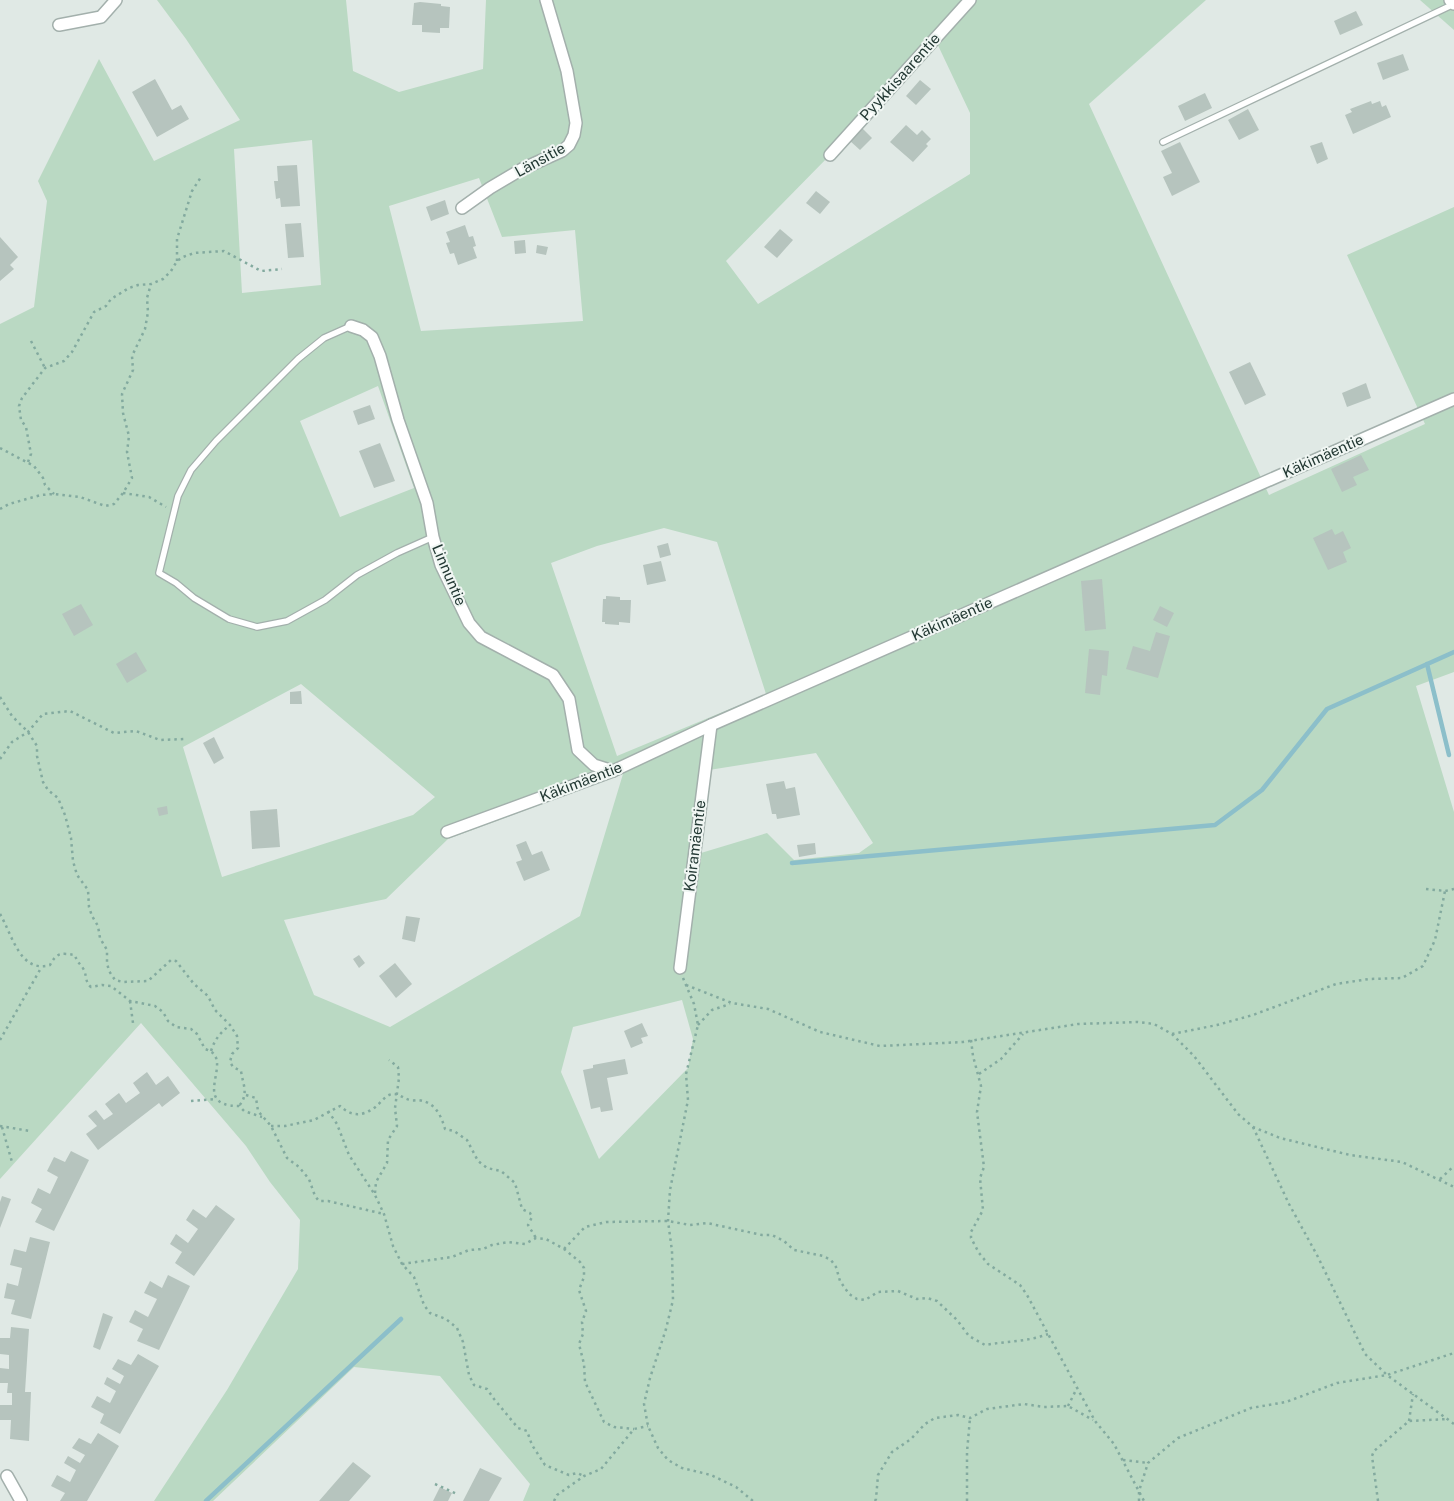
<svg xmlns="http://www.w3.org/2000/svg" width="1454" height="1501" font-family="'Public Sans',sans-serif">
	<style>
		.green { fill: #bad9c3; fill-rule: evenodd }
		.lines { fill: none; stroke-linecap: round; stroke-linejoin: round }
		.stream { stroke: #8cbfca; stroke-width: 4.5 }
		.building { fill: #b6c4be }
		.lane-casing { stroke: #a3b0ac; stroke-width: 8 }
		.street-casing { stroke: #a3b0ac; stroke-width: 14 }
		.path { stroke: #83aa9f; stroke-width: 2.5; stroke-dasharray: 2.5 4; stroke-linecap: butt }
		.lane { stroke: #fff; stroke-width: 5.5 }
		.street { stroke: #fff; stroke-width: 11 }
		.labels { text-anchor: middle; stroke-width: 4; stroke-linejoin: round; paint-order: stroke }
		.street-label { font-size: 15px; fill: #223833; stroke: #f0f6f3 }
	</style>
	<rect width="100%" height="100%" fill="#e0e9e5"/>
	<g class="green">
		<path d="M157,0H346L353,71L399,92L483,69L486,0H1206L1089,104L1269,495L1425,424L1347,255L1454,207V672L1416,686L1454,812V1501H523L530,1484L440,1376L354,1367L213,1501H154L227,1390L298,1269L300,1220L270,1182L246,1146L141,1023L0,1179V324L34,307L47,201L38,181L99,59L154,161L240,120L186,39ZM935,39L970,113V174L758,304L726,261L830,155ZM312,140L321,285L242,293L234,149ZM479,178L502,237L575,230L583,321L421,331L389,206ZM378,386L414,488L340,517L300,421ZM664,528L717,542L766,694L617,756L551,563L597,546ZM301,684L435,797L413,815L222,877L183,747ZM816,753L873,843L859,853L794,860L767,833L701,853L709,770ZM623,774L580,916L390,1027L314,995L284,920L386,899L448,839ZM682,1000L693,1039L688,1068L599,1159L561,1072L573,1027Z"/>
		<path d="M1420,0H1454V30Z"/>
	</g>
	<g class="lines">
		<g class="stream">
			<path d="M1427,664L1449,755"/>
			<path d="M792,863L1215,825L1262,790L1327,709L1454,652"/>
			<path d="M206,1501L401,1319"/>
		</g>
	</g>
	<g class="building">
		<path d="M420,2L441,4V6L450,7L449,28H440V33L422,32V25H412L414,3Z"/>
		<path d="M1356,11L1363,25L1340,35L1334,21Z"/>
		<path d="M1403,54L1409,70L1383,80L1377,63Z"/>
		<path d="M155,79L172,110L181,105L189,119L157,137L132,92Z"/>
		<path d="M920,80L931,89L916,105L906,96Z"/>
		<path d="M1205,93L1212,108L1185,121L1178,106Z"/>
		<path d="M1371,101L1372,104L1380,101L1382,107L1386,105L1391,117L1353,134L1345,115L1352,112L1350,109Z"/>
		<path d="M1248,109L1259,130L1239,140L1228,120Z"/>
		<path d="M906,125L917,135L922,130L931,139L926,144L928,146L913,162L890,142Z"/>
		<path d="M862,128L872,138L860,150L849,140Z"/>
		<path d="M1180,142L1200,182L1172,196L1163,177L1172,173L1161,151Z"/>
		<path d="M1322,142L1328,159L1317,164L1310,146Z"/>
		<path d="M297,165L300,206L281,207L280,198L276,199L274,181H278L277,166Z"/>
		<path d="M816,191L830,202L820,214L806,203Z"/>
		<path d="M445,200L449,214L431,221L426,207Z"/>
		<path d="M301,223L304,257L288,258L285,224Z"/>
		<path d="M465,225L469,237L473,236L476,246L473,247L477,258L458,265L454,253L450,254L446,243L450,242L446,232Z"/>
		<path d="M780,229L793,240L777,258L764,247Z"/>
		<path d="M0,237L18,257L10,265L14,269L0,281Z"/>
		<path d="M525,240L526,253L515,254L514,241Z"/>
		<path d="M537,245L548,247L546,255L536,253Z"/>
		<path d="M1250,362L1266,395L1245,405L1229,372Z"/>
		<path d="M1366,383L1371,398L1347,407L1342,393Z"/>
		<path d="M370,405L375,419L358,425L353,411Z"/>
		<path d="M380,443L395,481L374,488L359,451Z"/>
		<path d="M1361,455L1369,470L1353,477L1357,485L1342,492L1331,469Z"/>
		<path d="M1332,529L1335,535L1343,531L1351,548L1343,552L1347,562L1328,570L1313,538Z"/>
		<path d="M668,543L671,555L660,558L657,546Z"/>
		<path d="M661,561L666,581L647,585L643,565Z"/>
		<path d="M1102,579L1106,629L1085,631L1081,581Z"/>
		<path d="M606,596L620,597V600H631L630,623L619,622V625L605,624V622H602L603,599H606Z"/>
		<path d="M81,604L93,625L74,636L62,614Z"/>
		<path d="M1160,606L1174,613L1167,627L1153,620Z"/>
		<path d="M1156,632L1170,636L1158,678L1126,669L1133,646L1150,651Z"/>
		<path d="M1089,649L1109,651L1107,676L1102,675L1100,695L1085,693Z"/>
		<path d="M136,652L147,671L127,683L116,664Z"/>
		<path d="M301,691L302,704H290V692Z"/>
		<path d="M214,737L224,758L214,764L203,743Z"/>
		<path d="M784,781L786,789L795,787L800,815L777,819L776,814H772L766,784Z"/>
		<path d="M167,806L168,814L159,816L157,808Z"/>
		<path d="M277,809L280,847L252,849L250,811Z"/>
		<path d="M526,841L532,855L542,851L550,870L524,881L516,862L522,860L516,845Z"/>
		<path d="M815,843L816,854L799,857L797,845Z"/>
		<path d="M406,916L420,918L415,942L402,939Z"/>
		<path d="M359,955L365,963L359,968L353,959Z"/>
		<path d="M395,963L412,984L396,998L379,976Z"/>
		<path d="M642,1023L648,1036L641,1038L643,1043L631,1048L624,1031Z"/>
		<path d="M625,1059L628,1074L607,1078L613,1110L601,1112L600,1107L591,1109L583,1070L593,1068V1065Z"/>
		<path d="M147,1072L156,1085L168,1076L180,1093L162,1107L159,1103L98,1150L86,1134L97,1126L88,1116L96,1110L104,1120L113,1114L105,1104L119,1093L126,1103L140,1093L133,1083Z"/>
		<path d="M71,1151L89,1160L54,1231L35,1222L42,1209L31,1203L38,1188L50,1194L58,1177L47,1171L54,1157L65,1162Z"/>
		<path d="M2,1196L11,1199L0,1228V1202Z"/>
		<path d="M216,1205L235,1219L194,1276L175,1263L182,1252L170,1244L176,1234L188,1243L198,1229L186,1220L193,1209L206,1218Z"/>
		<path d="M30,1237L50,1242L31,1319L11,1314L15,1300L4,1298L7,1283L18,1286L22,1268L10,1265L14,1249L26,1252Z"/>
		<path d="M168,1275L190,1286L159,1350L137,1341L143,1329L129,1322L135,1310L148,1317L157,1299L144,1293L150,1281L162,1288Z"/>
		<path d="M103,1313L113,1317L100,1350L93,1347Z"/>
		<path d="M11,1327L29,1329L25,1392H31L29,1441L10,1439L11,1420H0V1405H12V1393H7L8,1383H0V1368L9,1369V1355L0,1354V1338H10Z"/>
		<path d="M138,1354L159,1366L120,1434L100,1423L104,1414L91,1407L97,1396L110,1403L116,1391L104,1384L107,1377L120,1384L124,1376L112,1369L118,1359L131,1365Z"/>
		<path d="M98,1433L119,1446L87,1501H60L65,1493L51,1486L57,1475L70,1482L76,1470L64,1463L68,1456L80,1463L85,1455L72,1448L79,1438L91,1444Z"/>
		<path d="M353,1462L371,1476L349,1501H319Z"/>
		<path d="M480,1468L502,1478L489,1501H463Z"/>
		<path d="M440,1487L452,1493L448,1501H433Z"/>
	</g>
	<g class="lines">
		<defs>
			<g id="lane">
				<path d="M1163,142L1454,4"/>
				<path d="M351,326L324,338L298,359L216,441L191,470L178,496L159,573L176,583L194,598L229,619L257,627L287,621L325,600L357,575L397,553L433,537"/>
			</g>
			<g id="street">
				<path d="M1450,0L1454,4"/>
				<path d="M59,25L101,17L116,0"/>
				<path d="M830,155L970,0"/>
				<path d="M462,208L490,188L522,169L562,151L569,145L574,135L576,123L567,71L546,0"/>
				<path d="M351,326L363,330L372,337L380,356L398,420L427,503L433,537L441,565L469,623L481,637L553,675L569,699L578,750L594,765L613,771"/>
				<path d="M447,832L613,771L711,725L1454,399"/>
				<path d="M680,968L711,725"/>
				<path d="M7,1476L21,1501"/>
			</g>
		</defs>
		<use href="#lane" class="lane-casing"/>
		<use href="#street" class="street-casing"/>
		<g class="path">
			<path d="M177,261V239L192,191L201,177"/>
			<path d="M31,341L45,368"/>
			<path d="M0,448L34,466L43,478L45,485L54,494"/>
			<path d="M28,462L31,454L26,427L21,420L19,406L22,398L45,368L64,361L72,352L94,312L106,306L111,299L129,288L138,285L151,284L163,279L171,271L177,261L183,257L194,253L224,251L261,271L282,269"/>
			<path d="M123,493L149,497L166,507"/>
			<path d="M0,509L9,504L41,495L54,494L80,497L105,506L114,504L123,493L132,478L127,452L129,436L123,413L122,394L133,370L132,356L145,329L148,312L147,298L151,284"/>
			<path d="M0,697L12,716L28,732L37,746V756L43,782L48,790L58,798L65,815L71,838L73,861L77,875L88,890L89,907L92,916L98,926L100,938L107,950V963L109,971L115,980L123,982L148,981L171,960L176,961L194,984L208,996L215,1010L230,1025L237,1036L238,1048L232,1054L230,1062L233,1067L241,1071C243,1085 249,1094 239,1106"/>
			<path d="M0,759L12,742L28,732L43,714L70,711L114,733L136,731L160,740L186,739"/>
			<path d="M1426,889L1445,891L1454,889"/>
			<path d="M0,914C12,934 20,974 50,965C57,952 61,953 75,955C77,963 81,964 84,970C87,977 85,982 91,987L102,985L111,986L130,1001L155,1006L163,1012L168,1021L176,1027L191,1029L197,1034L205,1049C238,1058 187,1106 239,1106L244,1111L262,1117"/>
			<path d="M683,978L694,1004L698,1025L686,1074L688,1100L670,1190L668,1221L672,1251L673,1300L666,1329L650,1378L644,1404L648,1426L658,1448L668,1460L682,1468L711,1475L736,1487L753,1501"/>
			<path d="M686,985L732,1003L768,1009L820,1032L880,1046L963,1042L1078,1024L1138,1022L1154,1024L1172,1034L1194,1056L1238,1114L1253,1127L1280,1138L1350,1155L1402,1162L1454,1187"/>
			<path d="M130,1001L133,1023"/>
			<path d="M698,1025L712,1010L730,1004"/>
			<path d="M1172,1034L1217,1025L1253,1015L1336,984L1369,979L1402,978L1423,966L1435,940L1445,891"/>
			<path d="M0,1040L41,968"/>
			<path d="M971,1040L973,1056L981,1086L977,1112L984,1167L980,1178L983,1210L971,1232V1238L979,1253L988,1264L1020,1285L1027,1295L1095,1421L1114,1444L1144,1501"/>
			<path d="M211,1051C215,1039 220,1033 230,1025"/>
			<path d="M979,1074L1001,1059L1023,1034"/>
			<path d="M246,1095L256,1098L258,1111L271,1126L287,1158L299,1167L309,1179L315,1196L319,1201H328L384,1214"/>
			<path d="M191,1101L217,1099"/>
			<path d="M328,1111L337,1124L349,1155L375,1195L384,1214L393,1246L402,1264L414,1277L424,1305L430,1313L446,1319L457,1328L463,1342L469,1375L474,1385L487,1389L494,1399L518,1428L527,1431L532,1445L545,1465L569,1475L577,1473L584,1476"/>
			<path d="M0,1126L30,1131"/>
			<path d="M271,1126H285L314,1120L340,1106C351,1116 361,1117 374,1108C379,1105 383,1098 389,1095C398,1091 402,1099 411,1100C412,1101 417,1100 418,1100C435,1102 441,1115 445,1129L454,1131L467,1140L478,1161L487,1168L501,1171L515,1183L522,1209L530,1213L532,1217L528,1225L536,1238"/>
			<path d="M2,1127L12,1162"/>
			<path d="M1253,1127L1289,1204L1318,1257L1365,1354L1387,1375L1454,1424"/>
			<path d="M1440,1179L1454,1166"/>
			<path d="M375,1193L376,1182L387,1163L388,1140L397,1126L395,1108L399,1078L398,1067L389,1060"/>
			<path d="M564,1249L585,1227L606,1222L668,1221L690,1225L707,1223L762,1235H772L784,1241L794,1250L823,1256L831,1260L836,1267L840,1281L849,1294L857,1299L865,1300L878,1292L898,1291L917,1299L927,1298L937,1301L957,1320L969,1336L985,1345C1006,1341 1028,1342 1048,1334"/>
			<path d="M402,1264L452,1257L469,1250L483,1249L492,1245L508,1242L525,1244L536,1238L546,1239L564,1249L580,1262L584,1268V1277L579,1290L586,1311L582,1322L583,1334L579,1344L584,1364L585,1382L604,1422L614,1427L634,1429"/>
			<path d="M1068,1406L1077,1388"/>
			<path d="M1409,1421L1413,1394"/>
			<path d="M1123,1460L1148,1463"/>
			<path d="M435,1484L457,1494"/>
			<path d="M554,1501L557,1495L584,1476L601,1469L634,1429L648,1426"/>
			<path d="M875,1501L876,1499L878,1475L892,1452L911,1439L925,1424L935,1418L958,1415L970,1418L987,1409L1024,1404L1044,1407L1068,1406L1093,1420"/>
			<path d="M967,1501V1452L970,1418"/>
			<path d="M1139,1501V1491L1148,1463L1178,1438L1251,1408L1286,1402L1337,1383L1387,1375L1454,1353"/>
			<path d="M1378,1501L1372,1456L1374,1451L1409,1421L1448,1419"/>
		</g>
		<use href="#lane" class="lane"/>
		<use href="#street" class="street"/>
	</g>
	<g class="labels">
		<g class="street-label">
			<text transform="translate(900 77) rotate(-48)" y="5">Pyykkisaarentie</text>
			<text transform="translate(540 160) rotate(-29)" y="5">Länsitie</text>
			<text transform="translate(1323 456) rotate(-24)" y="5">Käkimäentie</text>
			<text transform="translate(449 575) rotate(67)" y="5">Linnuntie</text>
			<text transform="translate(952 619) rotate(-24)" y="5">Käkimäentie</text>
			<text transform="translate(581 782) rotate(-21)" y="5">Käkimäentie</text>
			<text transform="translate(695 846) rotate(-83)" y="5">Koiramäentie</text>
		</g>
	</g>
</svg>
